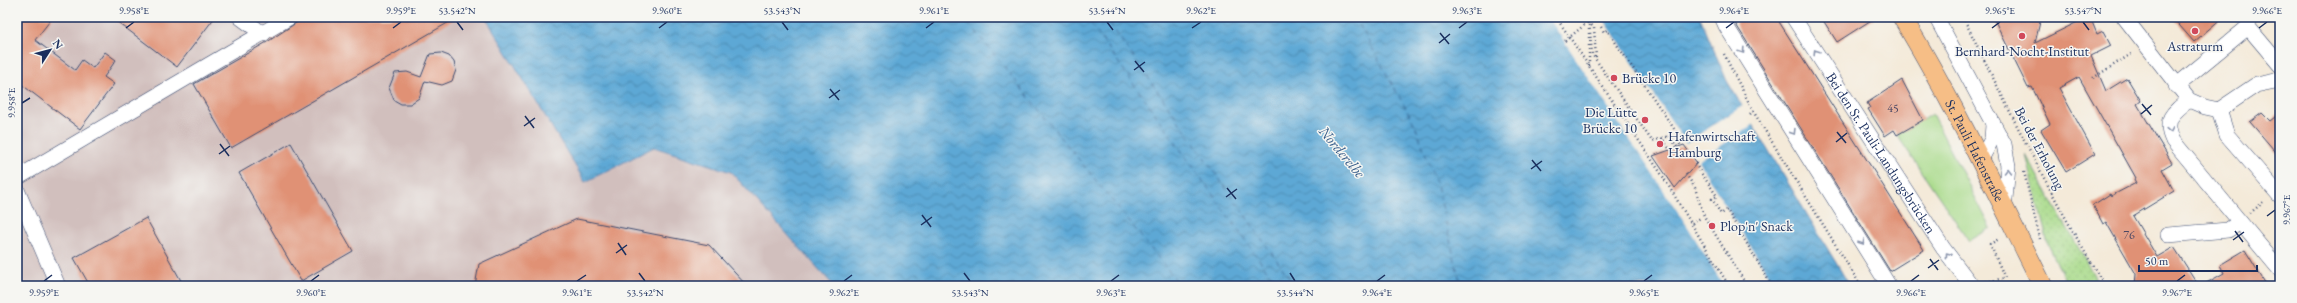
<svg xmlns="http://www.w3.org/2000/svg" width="2297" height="303" font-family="'EB Garamond',serif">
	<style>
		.industrial { fill: #d1bfbd }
		.grass { fill: url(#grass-dots); stroke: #628474 }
		.park { fill: #a8da89; stroke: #628474 }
		.water { fill: url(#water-waves); stroke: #3c6c9a }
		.pier { fill: #f4ead9 }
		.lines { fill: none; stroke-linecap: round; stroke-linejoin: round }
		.ferry { stroke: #325988; stroke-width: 1; stroke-dasharray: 5 4; stroke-linecap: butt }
		.building { fill: #e09175 }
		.minor-casing { stroke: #3c4b70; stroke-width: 16 }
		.major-casing { stroke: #3c4b70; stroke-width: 20 }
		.path { stroke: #3c4b70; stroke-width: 2.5; stroke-dasharray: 1 3; stroke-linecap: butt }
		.minor { stroke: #fff; stroke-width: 15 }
		.major { stroke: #f6be86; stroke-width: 19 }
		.oneway { stroke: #8d97ae }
		.ticks { fill: none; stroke: #1b2f5e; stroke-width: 1.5 }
		.poi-dot { fill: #d1495b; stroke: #f6f6f2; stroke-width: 1.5 }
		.labels { text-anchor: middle; stroke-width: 3; stroke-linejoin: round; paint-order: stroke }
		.number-label { font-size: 12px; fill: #4c4864 }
		.poi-label { font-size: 14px; fill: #1b2f5e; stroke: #f6f6f2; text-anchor: start }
		.street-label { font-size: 14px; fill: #1b2f5e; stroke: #f6f6f2 }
		.water-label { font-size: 15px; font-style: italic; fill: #325988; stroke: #f6f6f2 }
		.neatline { fill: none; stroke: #1b2f5e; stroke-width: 1.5 }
		.ticks-label { font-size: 10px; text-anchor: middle; fill: #1b2f5e }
	</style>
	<defs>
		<pattern id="grass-dots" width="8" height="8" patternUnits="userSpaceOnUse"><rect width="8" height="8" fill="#a8da89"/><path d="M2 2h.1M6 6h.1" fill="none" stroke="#90bb79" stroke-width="1.8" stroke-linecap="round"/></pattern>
		<pattern id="water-waves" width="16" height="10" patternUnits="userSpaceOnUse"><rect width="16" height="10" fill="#5da8d5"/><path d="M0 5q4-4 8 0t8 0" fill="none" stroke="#4c89b0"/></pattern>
	</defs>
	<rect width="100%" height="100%" fill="#f6f6f2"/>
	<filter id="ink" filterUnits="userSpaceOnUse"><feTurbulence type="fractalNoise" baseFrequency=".025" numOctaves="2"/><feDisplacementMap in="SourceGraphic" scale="8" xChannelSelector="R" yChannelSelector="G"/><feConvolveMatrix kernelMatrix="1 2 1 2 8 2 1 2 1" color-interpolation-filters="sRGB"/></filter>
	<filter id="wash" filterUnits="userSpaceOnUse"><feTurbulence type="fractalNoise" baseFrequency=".012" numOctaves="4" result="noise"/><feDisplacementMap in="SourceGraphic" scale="16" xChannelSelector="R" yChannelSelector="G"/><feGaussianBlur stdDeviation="0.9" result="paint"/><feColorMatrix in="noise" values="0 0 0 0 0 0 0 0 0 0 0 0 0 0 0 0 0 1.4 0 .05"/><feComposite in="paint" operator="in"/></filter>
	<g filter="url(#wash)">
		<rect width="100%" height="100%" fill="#f4ead9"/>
		<path class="industrial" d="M17,17H487L585,182L654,147L731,172L834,286H17Z"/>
		<path class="grass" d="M2026,155L2100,286H2068L2048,244Z"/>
		<path class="park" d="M1932,114L1991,228L1969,241L1897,135Z"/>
		<path class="water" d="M1700,17L1727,81L1850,286H834L731,172L654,147L585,182L486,18Z"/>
		<path class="pier" d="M1548,17H1608L1604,20L1686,143L1744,105L1755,123L1698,161L1775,286H1724L1688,227Z"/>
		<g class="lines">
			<g class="ferry">
				<path d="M964,17L1181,286"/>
				<path d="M1086,17L1278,286"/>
				<path d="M1105,17L1295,286"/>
				<path d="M1355,17L1415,125L1437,185L1461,286"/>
			</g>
		</g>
		<g id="blocks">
			<g class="building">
				<path d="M17,17H53L35,40L75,70L82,60L93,68L105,52L116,60L104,77L114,84L80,129L17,81Z"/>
				<path d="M111,17H215L177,67Z"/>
				<path d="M305,17H458L231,148L194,84L267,42Z"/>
				<path d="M1743,17H1776L1924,250L1890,271L1735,23Z"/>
				<path d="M1821,17H1876L1837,42Z"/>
				<path d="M1993,17H2038L2040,22L2035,43L2088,17H2090L2097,34L2103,31L2111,46L2091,56L2106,91L2127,78L2141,101L2137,104L2172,163L2162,169L2174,191L2133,216L2157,257L2174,247L2199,286H2135L2136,274L2106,222L2103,224L2093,205L2110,194L2111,196L2136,183L2134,179L2136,178L2079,77L2059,88L2095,154L2066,172L2041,130L2050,124L2032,87L2028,88Z"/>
				<path d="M2172,17H2223L2194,42Z"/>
				<path d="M441,53L449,56L454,62L456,70L452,81L442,85L425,81L419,98L410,104H401L394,100L389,88L395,73L407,72L421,77L430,54Z"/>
				<path d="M1902,80L1923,120L1897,135L1894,130L1885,136L1868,109L1870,108L1867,103Z"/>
				<path d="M2262,113L2270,121L2280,113V157L2250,122Z"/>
				<path d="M291,143L353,251L301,281L239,173Z"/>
				<path d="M1684,145L1697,163L1675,188L1653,156Z"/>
				<path d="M146,218L184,286H90L74,258Z"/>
				<path d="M577,219L709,245L747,286H475L479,264Z"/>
				<path d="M2245,250L2267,286H2201L2224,273L2220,265Z"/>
			</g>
		</g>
	</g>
	<g filter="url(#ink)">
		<use href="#blocks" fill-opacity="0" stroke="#3c4b70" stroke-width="1"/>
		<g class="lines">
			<defs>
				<g id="minor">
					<path d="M240,17L263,34"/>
					<path d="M1722,17L1726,26L1889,286"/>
					<path id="s1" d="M1793,17L1943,248L1972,286"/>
					<path d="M1936,17L2004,144L2008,166L2004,210"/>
					<path d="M2124,17L2189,100L2205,107L2219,110"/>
					<path d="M2249,18L2248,27L2280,65"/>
					<path d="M2176,86L2248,27"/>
					<path d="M2189,100C2172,113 2163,120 2173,141L2280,270"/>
					<path d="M2219,110L2227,135L2280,196"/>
					<path d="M2219,110L2256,85L2280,80"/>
					<path d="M1980,161L1992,139L1993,125"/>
					<path d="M17,178L290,17"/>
					<path d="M17,190L58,286"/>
					<path d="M2168,235L2228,230L2240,222"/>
				</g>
				<g id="major">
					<path id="s2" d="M1902,17C1954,103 1998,196 2043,286"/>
				</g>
			</defs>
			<use href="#minor" class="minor-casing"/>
			<use href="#major" class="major-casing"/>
			<g class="path">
				<path d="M1556,17L1662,175L1729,286"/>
				<path d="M1963,17C2008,108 2052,199 2105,286"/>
				<path d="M1589,21L1592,54L1596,60L1652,141L1662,138L1670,150"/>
				<path d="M1589,22L1594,28L1596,59"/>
				<path d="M1601,27L1604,32L1607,30L1681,139L1678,141L1681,146"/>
				<path d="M1565,41L1594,17"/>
				<path d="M1724,54L1753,111L1861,286"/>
				<path d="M1589,66V23"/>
				<path d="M2093,78L2133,53"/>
				<path d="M1750,114L1753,111"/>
				<path d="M1662,138L1670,136L1677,147"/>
				<path d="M1695,164L1717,196L1712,199L1721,214L1727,210L1772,286"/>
				<path d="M2024,172L2040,239"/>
				<path d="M1686,174L1695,188L1704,216L1747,286"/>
				<path d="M2250,213L2265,201"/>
				<path d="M1692,224L1700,218"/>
				<path d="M1986,282L2005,278L1990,244L1999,239"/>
			</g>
			<use href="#minor" class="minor"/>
			<use href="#major" class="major"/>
		</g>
		<defs><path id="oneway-chevron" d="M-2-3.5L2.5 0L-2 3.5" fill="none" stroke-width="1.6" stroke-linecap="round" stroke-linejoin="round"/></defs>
		<g class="oneway">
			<use href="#oneway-chevron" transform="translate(1742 51) rotate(57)"/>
			<use href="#oneway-chevron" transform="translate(1816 52) rotate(-123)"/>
			<use href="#oneway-chevron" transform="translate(2170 130) rotate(80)"/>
			<use href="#oneway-chevron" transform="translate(1793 132) rotate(58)"/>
			<use href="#oneway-chevron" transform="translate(2008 171) rotate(-90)"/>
			<use href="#oneway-chevron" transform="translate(1862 242) rotate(58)"/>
			<use href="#oneway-chevron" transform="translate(1948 255) rotate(-127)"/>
		</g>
	</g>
	<path class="ticks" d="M457,22L463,30M782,22L788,30M1107,22L1113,30M2083,22L2089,30M126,28L134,22M393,28L401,22M659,28L667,22M926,28L934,22M1192,28L1201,22M1459,28L1467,22M1726,28L1734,22M1992,28L2000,22M2259,28L2267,22M1440,33L1449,44M1439,43L1450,34M1135,61L1144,72M1134,70L1145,62M830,89L839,100M829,98L840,90M22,103L30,98M2142,104L2151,115M2141,114L2152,105M525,116L534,128M524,126L535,118M1837,132L1846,143M1836,142L1847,133M220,144L229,156M219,154L230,146M1532,160L1541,171M1531,169L1542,161M1227,188L1236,199M1226,197L1237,189M922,215L931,227M2267,216L2275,210M921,225L932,217M2235,231L2243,242M2233,240L2244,232M618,243L626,255M616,253L627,245M1930,259L1938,270M1928,268L1939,260M639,273L645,281M964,273L970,281M1290,273L1295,281M44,281L52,275M311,281L319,275M577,281L586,275M844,281L852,275M1111,281L1119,275M1377,281L1385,275M1644,281L1652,275M1911,281L1919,275M2177,281L2185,275"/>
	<g class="poi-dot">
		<circle cx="2195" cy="31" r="4"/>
		<circle cx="2022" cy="36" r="4"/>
		<circle cx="1614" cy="78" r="4"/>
		<circle cx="1645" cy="120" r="4"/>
		<circle cx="1660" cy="144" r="4"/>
		<circle cx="1712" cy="226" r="4"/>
	</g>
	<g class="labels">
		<g class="number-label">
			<text x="1893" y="112">45</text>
			<text x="2129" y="239">76</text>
		</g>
		<g class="poi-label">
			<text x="2195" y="51" text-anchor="middle">Astraturm</text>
			<text x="2022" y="56" text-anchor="middle">Bernhard-Nocht-Institut</text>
			<text x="1622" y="83">Brücke 10</text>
			<text x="1637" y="117" text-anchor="end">Die Lütte<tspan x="1637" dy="16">Brücke 10</tspan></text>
			<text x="1668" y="141">Hafenwirtschaft<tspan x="1668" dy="16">Hamburg</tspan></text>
			<text x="1720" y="231">Plop'n' Snack</text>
		</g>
		<g class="street-label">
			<text transform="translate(2040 148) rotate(62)" y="5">Bei der Erholung</text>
			<text dy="5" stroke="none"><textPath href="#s2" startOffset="152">St. Pauli Hafenstraße</textPath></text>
			<text dy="5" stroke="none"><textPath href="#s1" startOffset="162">Bei den St. Pauli-Landungsbrücken</textPath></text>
		</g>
		<g class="water-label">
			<text transform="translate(1342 152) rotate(50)" y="5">Norderelbe</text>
		</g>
	</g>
	<rect width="2297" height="303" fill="none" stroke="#f6f6f2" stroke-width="44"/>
	<g transform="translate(50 50) rotate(54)" stroke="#f6f6f2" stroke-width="3" paint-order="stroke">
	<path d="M0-3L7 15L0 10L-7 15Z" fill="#1b2f5e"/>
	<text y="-6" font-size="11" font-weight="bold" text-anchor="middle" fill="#1b2f5e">N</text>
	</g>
	<path d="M2139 265v6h118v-6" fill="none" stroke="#1b2f5e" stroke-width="2"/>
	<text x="2145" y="265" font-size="12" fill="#1b2f5e" stroke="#f6f6f2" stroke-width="3" paint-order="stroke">50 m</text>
	<rect x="22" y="22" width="2253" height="259" class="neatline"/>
	<g class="ticks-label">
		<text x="134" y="14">9.958°E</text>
		<text x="401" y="14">9.959°E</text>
		<text x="457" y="14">53.542°N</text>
		<text x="667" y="14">9.960°E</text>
		<text x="782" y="14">53.543°N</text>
		<text x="934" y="14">9.961°E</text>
		<text x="1107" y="14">53.544°N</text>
		<text x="1201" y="14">9.962°E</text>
		<text x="1467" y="14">9.963°E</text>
		<text x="1734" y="14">9.964°E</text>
		<text x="2000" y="14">9.965°E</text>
		<text x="2083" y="14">53.547°N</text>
		<text x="2267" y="14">9.966°E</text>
		<text transform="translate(11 103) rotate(-90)" y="4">9.958°E</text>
		<text transform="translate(2286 210) rotate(-90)" y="4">9.967°E</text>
		<text x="44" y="296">9.959°E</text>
		<text x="311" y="296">9.960°E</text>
		<text x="577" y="296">9.961°E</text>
		<text x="645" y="296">53.542°N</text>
		<text x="844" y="296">9.962°E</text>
		<text x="970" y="296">53.543°N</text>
		<text x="1111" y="296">9.963°E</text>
		<text x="1295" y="296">53.544°N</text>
		<text x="1377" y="296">9.964°E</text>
		<text x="1644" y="296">9.965°E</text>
		<text x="1911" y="296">9.966°E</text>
		<text x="2177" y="296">9.967°E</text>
	</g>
</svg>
